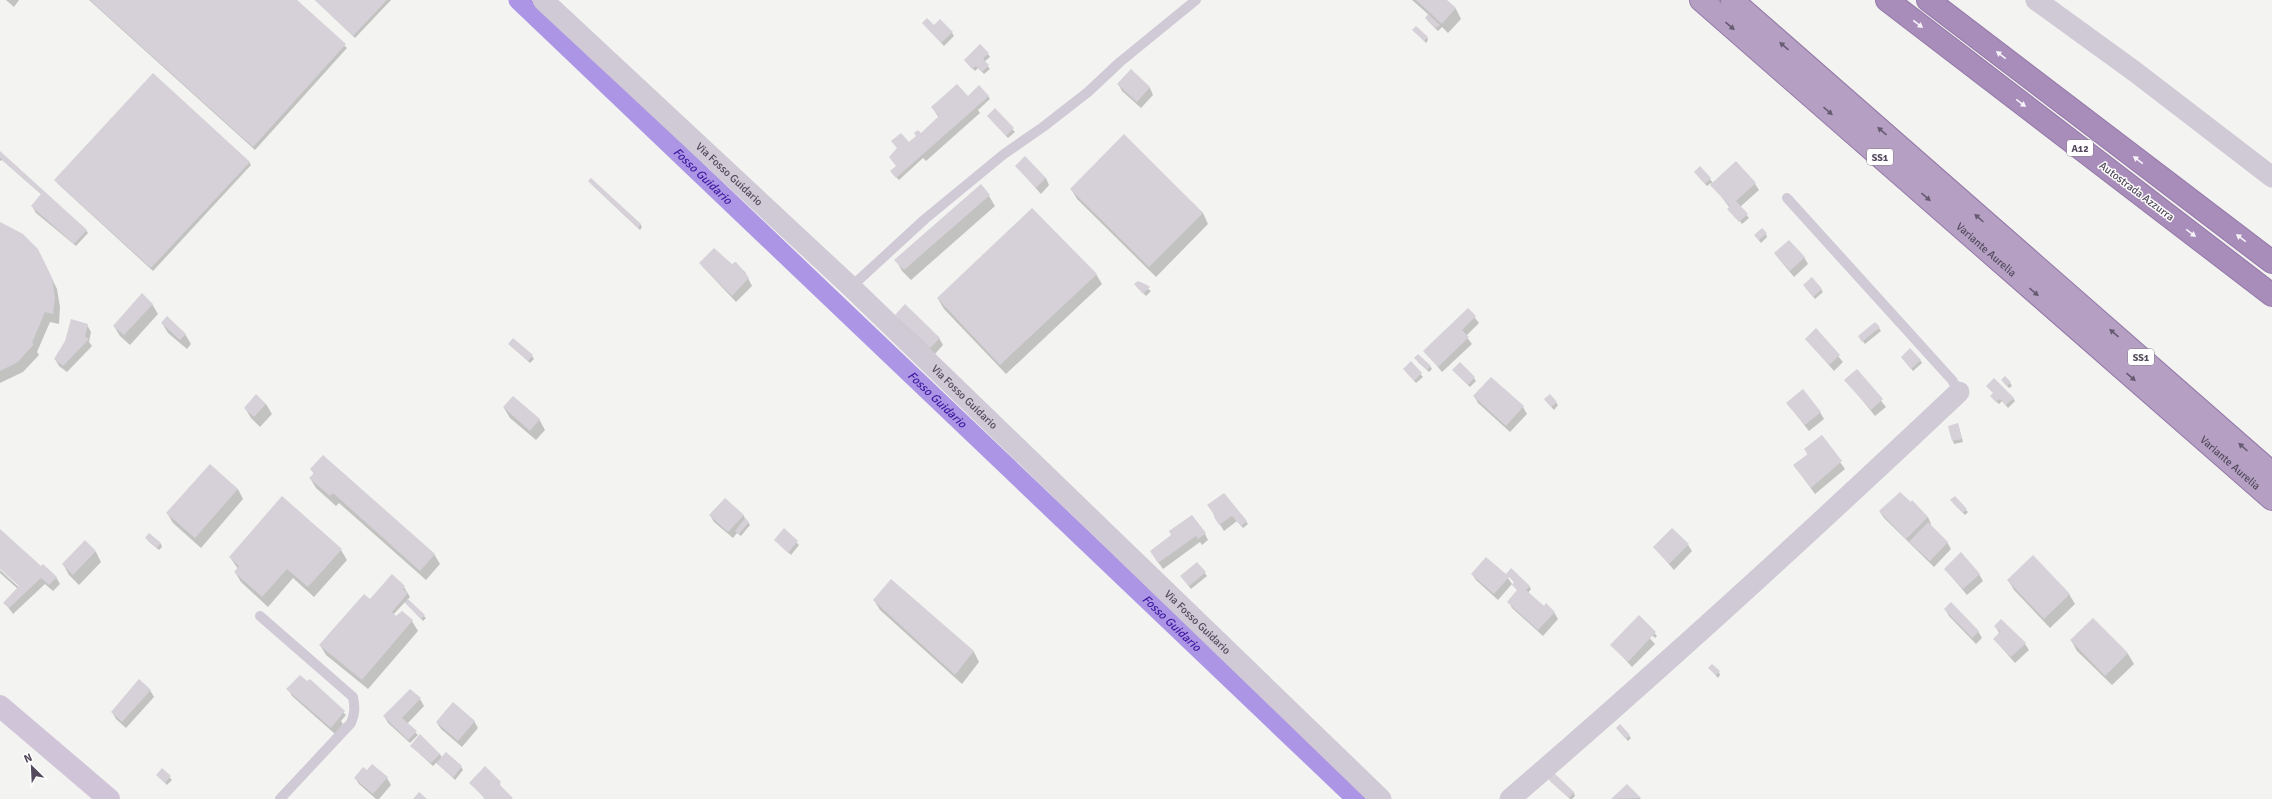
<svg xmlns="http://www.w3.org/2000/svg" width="2272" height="799" font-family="Signika,sans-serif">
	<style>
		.shadow { fill: #0003 }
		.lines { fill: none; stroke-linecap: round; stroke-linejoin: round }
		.canal { stroke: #ac95e5; stroke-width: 19 }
		.building { fill: #d6d1d8 }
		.trunk-casing { stroke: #9478a7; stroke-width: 24 }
		.motorway-casing { stroke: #9478a7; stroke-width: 24 }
		.service { stroke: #d0c9d6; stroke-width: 10 }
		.minor { stroke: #d0c9d6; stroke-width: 21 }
		.secondary { stroke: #d0c5d8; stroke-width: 22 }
		.trunk { stroke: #b5a0c4; stroke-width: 22 }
		.motorway { stroke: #a88dbb; stroke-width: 22 }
		.oneway { fill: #f6f4f8 }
		.oneway2 { fill: #675b72 }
		.labels { text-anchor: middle; stroke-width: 3; stroke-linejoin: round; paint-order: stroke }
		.shield { fill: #fff; stroke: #87808e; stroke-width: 1 }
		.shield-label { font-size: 10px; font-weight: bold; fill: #544a5d }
		.street-label { font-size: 11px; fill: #544a5d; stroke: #fff }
		.water-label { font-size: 12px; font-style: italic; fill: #4019a1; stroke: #fff }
	</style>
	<rect width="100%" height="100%" fill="#f3f3f1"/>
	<g class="shadow">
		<path d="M6,0H19L14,7Z"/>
		<path d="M89,0H295L347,48L255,150Z"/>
		<path d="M315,0H391L355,38Z"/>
		<path d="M1412,0H1446L1456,9L1461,19L1448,33L1442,27L1438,31L1428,21L1426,18L1429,15Z"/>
		<path d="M923,23L952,33L954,36L944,46Z"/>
		<path d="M1414,30L1427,37L1428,40L1426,43Z"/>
		<path d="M988,54L990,57L984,62L990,69L984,74L978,68L975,71L967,63Z"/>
		<path d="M1131,70L1150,88L1153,95L1141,108L1122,91L1118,84Z"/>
		<path d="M988,96L990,99L978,110L980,113L926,161L923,158L899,180L893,174L897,166L921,135L939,118L932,107L968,97Z"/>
		<path d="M995,110L1015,132L1008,138L988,116Z"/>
		<path d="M1124,136L1203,213L1208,224L1156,277L1077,199L1071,189Z"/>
		<path d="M0,152L86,230L88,233L76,246L36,213L32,206L42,195L2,160L0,161Z"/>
		<path d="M249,162L251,165L153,271L57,183Z"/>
		<path d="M1016,166L1046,178L1049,185L1041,194Z"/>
		<path d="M1700,167L1713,183L1755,184L1759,190L1740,207L1749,218L1742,224L1711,183L1707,186L1697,175Z"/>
		<path d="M589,182L640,224L642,227L640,230Z"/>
		<path d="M989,196L995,206L911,280L902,271L896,260Z"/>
		<path d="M0,223L23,235L43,260L57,289L60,307L59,324L50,322L37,352L39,355L23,372L0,383Z"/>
		<path d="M1766,234L1767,237L1761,243L1755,236Z"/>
		<path d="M1775,254L1804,257L1808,264L1794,277Z"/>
		<path d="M735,262L745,272L752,286L736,302L702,266L732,265Z"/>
		<path d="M1096,274L1102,284L1006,374L944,309L938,299Z"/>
		<path d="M1138,282L1151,291L1146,296L1137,287Z"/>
		<path d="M1806,288L1821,289L1823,292L1815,299Z"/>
		<path d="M152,304L158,314L130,345L120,336L114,326Z"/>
		<path d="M1468,309L1479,323L1466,336L1472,344L1442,372L1425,351Z"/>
		<path d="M897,315L939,338L943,345L935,354L900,322Z"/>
		<path d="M162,323L185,334L191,344L187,349L168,333Z"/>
		<path d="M87,325L91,332L89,342L92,346L67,372L59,366L55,359Z"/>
		<path d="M1879,328L1881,331L1865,344L1861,339Z"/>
		<path d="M1816,330L1843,362L1834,371L1806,339Z"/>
		<path d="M509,344L532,356L534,359L530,363Z"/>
		<path d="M1902,358L1920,360L1922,363L1913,371Z"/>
		<path d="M1417,361L1430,366L1432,369L1429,372Z"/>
		<path d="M1411,363L1423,377L1416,383L1404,369Z"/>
		<path d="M1453,370L1474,378L1476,381L1470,387Z"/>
		<path d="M1857,371L1886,407L1875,416L1846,380Z"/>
		<path d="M2004,383H2010L2012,386L2009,388Z"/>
		<path d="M1550,395L1558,405L1554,410L1545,400Z"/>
		<path d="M1474,396L1523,407L1527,414L1510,432L1478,403Z"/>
		<path d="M2013,398L2015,401L2008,408L2002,401L1999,404L1993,399Z"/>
		<path d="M1787,403L1820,412L1824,419L1809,431Z"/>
		<path d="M266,404L272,414L260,427L251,418L245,408Z"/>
		<path d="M504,408L539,419L545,430L536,440L510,418Z"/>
		<path d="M1958,424L1963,442L1954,444L1953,441Z"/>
		<path d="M1821,436L1845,469L1815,494L1794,465L1808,455L1805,449Z"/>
		<path d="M311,469L434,554L440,564L426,580L339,503L336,506L316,488L310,478L314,474Z"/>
		<path d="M238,489L243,499L201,548L173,523L167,513Z"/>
		<path d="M282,498L341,550L347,560L314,597L293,578L268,607L241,582L235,572L238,569L230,557Z"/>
		<path d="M1955,498L1966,510L1968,512L1965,515L1953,503Z"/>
		<path d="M1208,505L1246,521L1248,524L1243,528L1237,521L1224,531Z"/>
		<path d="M1880,512L1928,517L1931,524L1930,526L1947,542L1951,549L1934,567L1884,518Z"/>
		<path d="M710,515H743L750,525L741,536L737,533L733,538L714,522Z"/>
		<path d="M0,530L41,567L56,577L60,584L53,591L45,584L13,614L5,603L18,589L0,573V570L22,590L23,589L0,567Z"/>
		<path d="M784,530L799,545L791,555L775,540Z"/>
		<path d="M1205,534L1208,540L1202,545L1200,542L1163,569L1155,558L1172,535Z"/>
		<path d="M149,535L161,544L162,547L159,550L148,541Z"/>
		<path d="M85,542L96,552L101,562L79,585L69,575L63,564Z"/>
		<path d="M1688,545L1692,551L1674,570L1654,547Z"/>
		<path d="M1197,563L1207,576L1191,589L1183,579Z"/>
		<path d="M1945,569L1979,574L1983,581L1967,595Z"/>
		<path d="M1472,574L1508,578L1512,584L1498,600L1476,580Z"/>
		<path d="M1510,577L1529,586L1531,589L1528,593L1544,607L1554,612L1558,619L1543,636L1512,608L1509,602L1518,591L1513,585L1515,583Z"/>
		<path d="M891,580L974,652L979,662L962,684L880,610L874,600Z"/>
		<path d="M2008,580L2069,594L2075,604L2050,628L2014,590Z"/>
		<path d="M404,587L410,597L407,600L426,618L423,621L405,602L393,615L396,618L412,621L418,631L368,689L326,655L320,645Z"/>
		<path d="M1945,609L1978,631L1982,638L1976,644L1949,616Z"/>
		<path d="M1639,617L1657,636L1655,638L1637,621L1636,623L1655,644L1632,667L1612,645Z"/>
		<path d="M2093,619L2128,654L2134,664L2112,685L2077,651L2071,640Z"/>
		<path d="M1995,626L2025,644L2029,650L2015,663L1994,639L1999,633Z"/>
		<path d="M1710,669L1719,672L1720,675L1718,678Z"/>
		<path d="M310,680L346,715L341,721L343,724L335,734L292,696L288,689L307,683Z"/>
		<path d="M150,690L154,697L126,728L116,719L112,712Z"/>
		<path d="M420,699L424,706L407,724L418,735L410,743L388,723L384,716Z"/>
		<path d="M474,721L478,728L462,747L441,729L437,723Z"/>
		<path d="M1620,726L1631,738L1628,741L1617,729Z"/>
		<path d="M411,746L440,754L442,758L461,767L463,770L455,780L437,762L433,766Z"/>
		<path d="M372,765L387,778L391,785L379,799H376L359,784L355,778L367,771Z"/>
		<path d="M162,769L172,780L167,785L157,775Z"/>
		<path d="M1553,773L1574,793L1575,796L1572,799H1570L1550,781Z"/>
		<path d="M500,782V787L512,799H485L471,783Z"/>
		<path d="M1627,785L1641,799H1613Z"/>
	</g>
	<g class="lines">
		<path class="canal" id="s1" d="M518,0L1356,799"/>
	</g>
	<g class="building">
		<path d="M90,0H297L346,44L253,147Z"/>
		<path d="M315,0H387L353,36Z"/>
		<path d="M1416,0H1447L1456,8L1442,24Z"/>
		<path d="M1428,14L1440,25L1436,28L1425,18Z"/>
		<path d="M927,18L934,25L940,19L953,32L941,43L922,23Z"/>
		<path d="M1416,26L1428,37L1424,41L1412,30Z"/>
		<path d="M980,44L989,53L983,59L989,65L982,72L976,66L972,69L964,60Z"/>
		<path d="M1131,69L1150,87L1137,102L1117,84Z"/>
		<path d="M153,73L250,162L151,268L54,180Z"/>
		<path d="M957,84L968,96L979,85L989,96L896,178L890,171L896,166L889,157L897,148L891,141L901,133L909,142L916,136L914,133L918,130L921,133L939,116L931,107Z"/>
		<path d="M995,108L1014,128L1006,136L987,116Z"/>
		<path d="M1124,134L1203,213L1149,267L1070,189Z"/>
		<path d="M0,151L87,230L74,244L31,206L41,194L0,158Z"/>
		<path d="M1025,156L1046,178L1036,188L1015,166Z"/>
		<path d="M1736,161L1756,183L1736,201L1748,214L1739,222L1727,209L1730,206L1710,185Z"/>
		<path d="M1700,166L1711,178L1705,184L1694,172Z"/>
		<path d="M591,178L641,224L638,228L588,181Z"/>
		<path d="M981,184L990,195L904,270L894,260Z"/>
		<path d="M1032,208L1097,274L1000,365L937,298Z"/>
		<path d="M0,222L23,234L38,249L52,278L55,297L53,314L45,312L32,343L34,344L18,362L0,371Z"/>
		<path d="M1762,228L1767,233L1759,240L1754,235Z"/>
		<path d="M1789,240L1805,257L1790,271L1774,253Z"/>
		<path d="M714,248L732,264L736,262L749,278L732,296L699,263Z"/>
		<path d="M1812,277L1822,289L1813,297L1803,285Z"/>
		<path d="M1138,281L1147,285L1150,287L1143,294L1134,284Z"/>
		<path d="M142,293L153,304L124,335L113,326Z"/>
		<path d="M905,304L940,338L930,348L895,315Z"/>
		<path d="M1468,308L1476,316L1462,330L1469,337L1438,367L1423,351Z"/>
		<path d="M167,316L186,334L180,340L161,323Z"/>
		<path d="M71,319L88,324L85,337L89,339L63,366L54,359L65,341Z"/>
		<path d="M1875,322L1880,327L1862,342L1858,336Z"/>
		<path d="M1816,328L1840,355L1829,365L1805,339Z"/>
		<path d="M513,338L533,355L528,361L508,344Z"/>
		<path d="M1910,348L1921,360L1911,369L1901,357Z"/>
		<path d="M1418,354L1431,366L1427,370L1414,358Z"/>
		<path d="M1411,361L1422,373L1414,381L1403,369Z"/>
		<path d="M1460,362L1475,377L1468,385L1452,370Z"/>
		<path d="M1857,369L1883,399L1871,410L1844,380Z"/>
		<path d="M2005,376L2011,382L2007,386L2001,380Z"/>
		<path d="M1491,377L1524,406L1506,426L1473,396Z"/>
		<path d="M1994,378L2014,398L2006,405L2000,399L1996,402L1990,396L1993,393L1986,386Z"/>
		<path d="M1803,389L1821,412L1805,425L1786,403Z"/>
		<path d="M256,394L266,404L254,417L244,408Z"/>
		<path d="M1550,394L1557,402L1551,407L1544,399Z"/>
		<path d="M513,396L540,419L530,431L503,407Z"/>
		<path d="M1958,423L1962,439L1952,441L1948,426Z"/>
		<path d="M1822,435L1842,461L1811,488L1793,465L1808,454L1804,449Z"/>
		<path d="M323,455L435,554L420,571L333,493L330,496L309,478L314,473L310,469Z"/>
		<path d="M210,464L238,489L195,538L166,513Z"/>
		<path d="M1900,492L1911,502L1912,500L1928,517L1906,539L1879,511Z"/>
		<path d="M1224,493L1247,521L1241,526L1232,516L1219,525L1214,517L1215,515L1207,505Z"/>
		<path d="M282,496L342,549L308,587L287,569L262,597L234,572L239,566L229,557Z"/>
		<path d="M1955,496L1967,509L1963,513L1950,500Z"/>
		<path d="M725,498L744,515L728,532L709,515Z"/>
		<path d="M1192,515L1206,533L1198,539L1196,536L1158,563L1150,551L1171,535L1169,531Z"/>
		<path d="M745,518L749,522L739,534L735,531Z"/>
		<path d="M1928,522L1948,542L1930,561L1909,542Z"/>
		<path d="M784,528L798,541L788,553L774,540Z"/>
		<path d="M1672,528L1689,544L1669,564L1653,547Z"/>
		<path d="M0,529L41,566L43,564L57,577L49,585L41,578L9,608L3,603L19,586L0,569Z"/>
		<path d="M149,533L161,543L157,548L145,538Z"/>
		<path d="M85,540L96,551L73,575L62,564Z"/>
		<path d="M1961,552L1980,574L1963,589L1944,569Z"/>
		<path d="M2033,555L2070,594L2044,619L2007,580Z"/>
		<path d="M1486,557L1506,574L1511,568L1530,586L1526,590L1544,606L1546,603L1555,612L1538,630L1507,602L1517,590L1512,585L1514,582L1509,577L1494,594L1471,574Z"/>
		<path d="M1197,562L1206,572L1189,586L1180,576Z"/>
		<path d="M392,574L405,586L402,588L408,593L392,612L396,616L402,611L413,620L362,680L319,645L364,594L370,599Z"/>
		<path d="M891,579L974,651L955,675L873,600Z"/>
		<path d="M408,599L425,615L421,619L405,603Z"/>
		<path d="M1951,602L1979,631L1972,638L1944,609Z"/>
		<path d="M1639,615L1656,632L1628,662L1610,645Z"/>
		<path d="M2093,618L2128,653L2105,676L2070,640Z"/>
		<path d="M2001,619L2026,643L2011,657L1993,639L2000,632L1994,626Z"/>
		<path d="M1712,664L1720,671L1716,675L1708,668Z"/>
		<path d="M300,675L307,681L310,679L345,711L331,728L286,689Z"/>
		<path d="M139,679L151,690L122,722L111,712Z"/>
		<path d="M410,689L421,698L402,718L417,731L408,740L383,716Z"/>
		<path d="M453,702L475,721L458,741L436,722Z"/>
		<path d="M1620,724L1630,735L1626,739L1616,728Z"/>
		<path d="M420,734L440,754L431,763L410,746Z"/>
		<path d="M446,752L462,766L453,778L436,763Z"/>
		<path d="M372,764L388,777L373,794L354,778L363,767L367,770Z"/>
		<path d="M485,766L501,782L499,784L513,798L511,799H486L469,783Z"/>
		<path d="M162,768L171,776L165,783L156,775Z"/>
		<path d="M1553,772L1574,792L1569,798L1547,778Z"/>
		<path d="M1627,784L1641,798L1611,799L1613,797Z"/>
		<path d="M419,792L427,799H413Z"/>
	</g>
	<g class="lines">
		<defs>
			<g id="trunk">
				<path id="s3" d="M1701,0L2272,499"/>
				<path d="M1732,0L2272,473"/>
			</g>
			<g id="motorway">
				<path d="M1887,0L2272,295"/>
				<path d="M1928,0L2272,262"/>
			</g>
		</defs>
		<use href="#trunk" class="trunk-casing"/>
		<use href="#motorway" class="motorway-casing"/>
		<g class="service">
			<path d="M1787,198L1952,380L1959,392"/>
			<path d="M851,287L925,219L1004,154L1043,127L1088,92L1120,62L1196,0"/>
			<path d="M260,616L353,697C355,708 355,713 351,723L280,799"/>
		</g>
		<g class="minor">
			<path id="s2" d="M543,0L851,287L1381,799"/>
			<path d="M2036,0L2134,71L2272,177"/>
			<path d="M1510,799C1663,667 1812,531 1959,392"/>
		</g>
		<path class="secondary" d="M0,706L109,799"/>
		<use href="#trunk" class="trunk"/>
		<use href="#motorway" class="motorway"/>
	</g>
	<defs><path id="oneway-solid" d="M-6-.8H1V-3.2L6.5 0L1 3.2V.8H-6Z"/></defs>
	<g class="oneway">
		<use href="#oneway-solid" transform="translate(1918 24) rotate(37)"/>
		<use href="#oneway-solid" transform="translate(2001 55) rotate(-143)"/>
		<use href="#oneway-solid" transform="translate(2021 103) rotate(37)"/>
		<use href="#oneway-solid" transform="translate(2138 160) rotate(-143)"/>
		<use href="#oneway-solid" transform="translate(2191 233) rotate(37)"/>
		<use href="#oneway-solid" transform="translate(2241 238) rotate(-143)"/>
	</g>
	<g class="oneway2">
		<use href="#oneway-solid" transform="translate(1730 26) rotate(41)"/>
		<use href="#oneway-solid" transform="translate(1784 46) rotate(-139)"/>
		<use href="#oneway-solid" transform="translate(1828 111) rotate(41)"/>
		<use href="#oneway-solid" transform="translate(1882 131) rotate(-139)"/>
		<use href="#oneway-solid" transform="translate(1926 197) rotate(41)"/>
		<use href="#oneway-solid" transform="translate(1979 218) rotate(-138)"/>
		<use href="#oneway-solid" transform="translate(2034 292) rotate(41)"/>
		<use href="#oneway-solid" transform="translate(2114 333) rotate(-139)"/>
		<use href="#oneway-solid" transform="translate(2131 377) rotate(41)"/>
		<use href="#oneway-solid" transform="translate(2243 447) rotate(-138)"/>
	</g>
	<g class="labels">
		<g class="shield">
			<rect x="2067" y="140" width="26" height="16" rx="3"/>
			<rect x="1867" y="149" width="26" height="16" rx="3"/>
			<rect x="2128" y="349" width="26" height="16" rx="3"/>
		</g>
		<g class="shield-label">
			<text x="2080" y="152">A12</text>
			<text x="1880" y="161">SS1</text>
			<text x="2141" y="361">SS1</text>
		</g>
		<g class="street-label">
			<text dy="4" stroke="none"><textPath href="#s2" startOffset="255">Via Fosso Guidario</textPath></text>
			<text transform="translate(2137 191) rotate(37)" y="4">Autostrada Azzurra</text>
			<text dy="4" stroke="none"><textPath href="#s3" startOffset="379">Variante Aurelia</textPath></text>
			<text dy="4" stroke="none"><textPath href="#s2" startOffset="579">Via Fosso Guidario</textPath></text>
			<text dy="4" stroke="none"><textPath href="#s3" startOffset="703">Variante Aurelia</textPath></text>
			<text dy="4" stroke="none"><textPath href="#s2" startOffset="903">Via Fosso Guidario</textPath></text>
		</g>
		<g class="water-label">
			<text dy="4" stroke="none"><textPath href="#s1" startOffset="255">Fosso Guidario</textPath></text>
			<text dy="4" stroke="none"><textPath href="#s1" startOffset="579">Fosso Guidario</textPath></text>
			<text dy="4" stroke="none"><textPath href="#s1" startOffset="903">Fosso Guidario</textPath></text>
		</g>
	</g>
	<g transform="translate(32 767) rotate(336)" stroke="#ffffff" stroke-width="3" paint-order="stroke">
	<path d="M0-3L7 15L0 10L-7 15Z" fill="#544a5d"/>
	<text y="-6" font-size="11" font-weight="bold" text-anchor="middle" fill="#544a5d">N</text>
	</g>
</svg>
